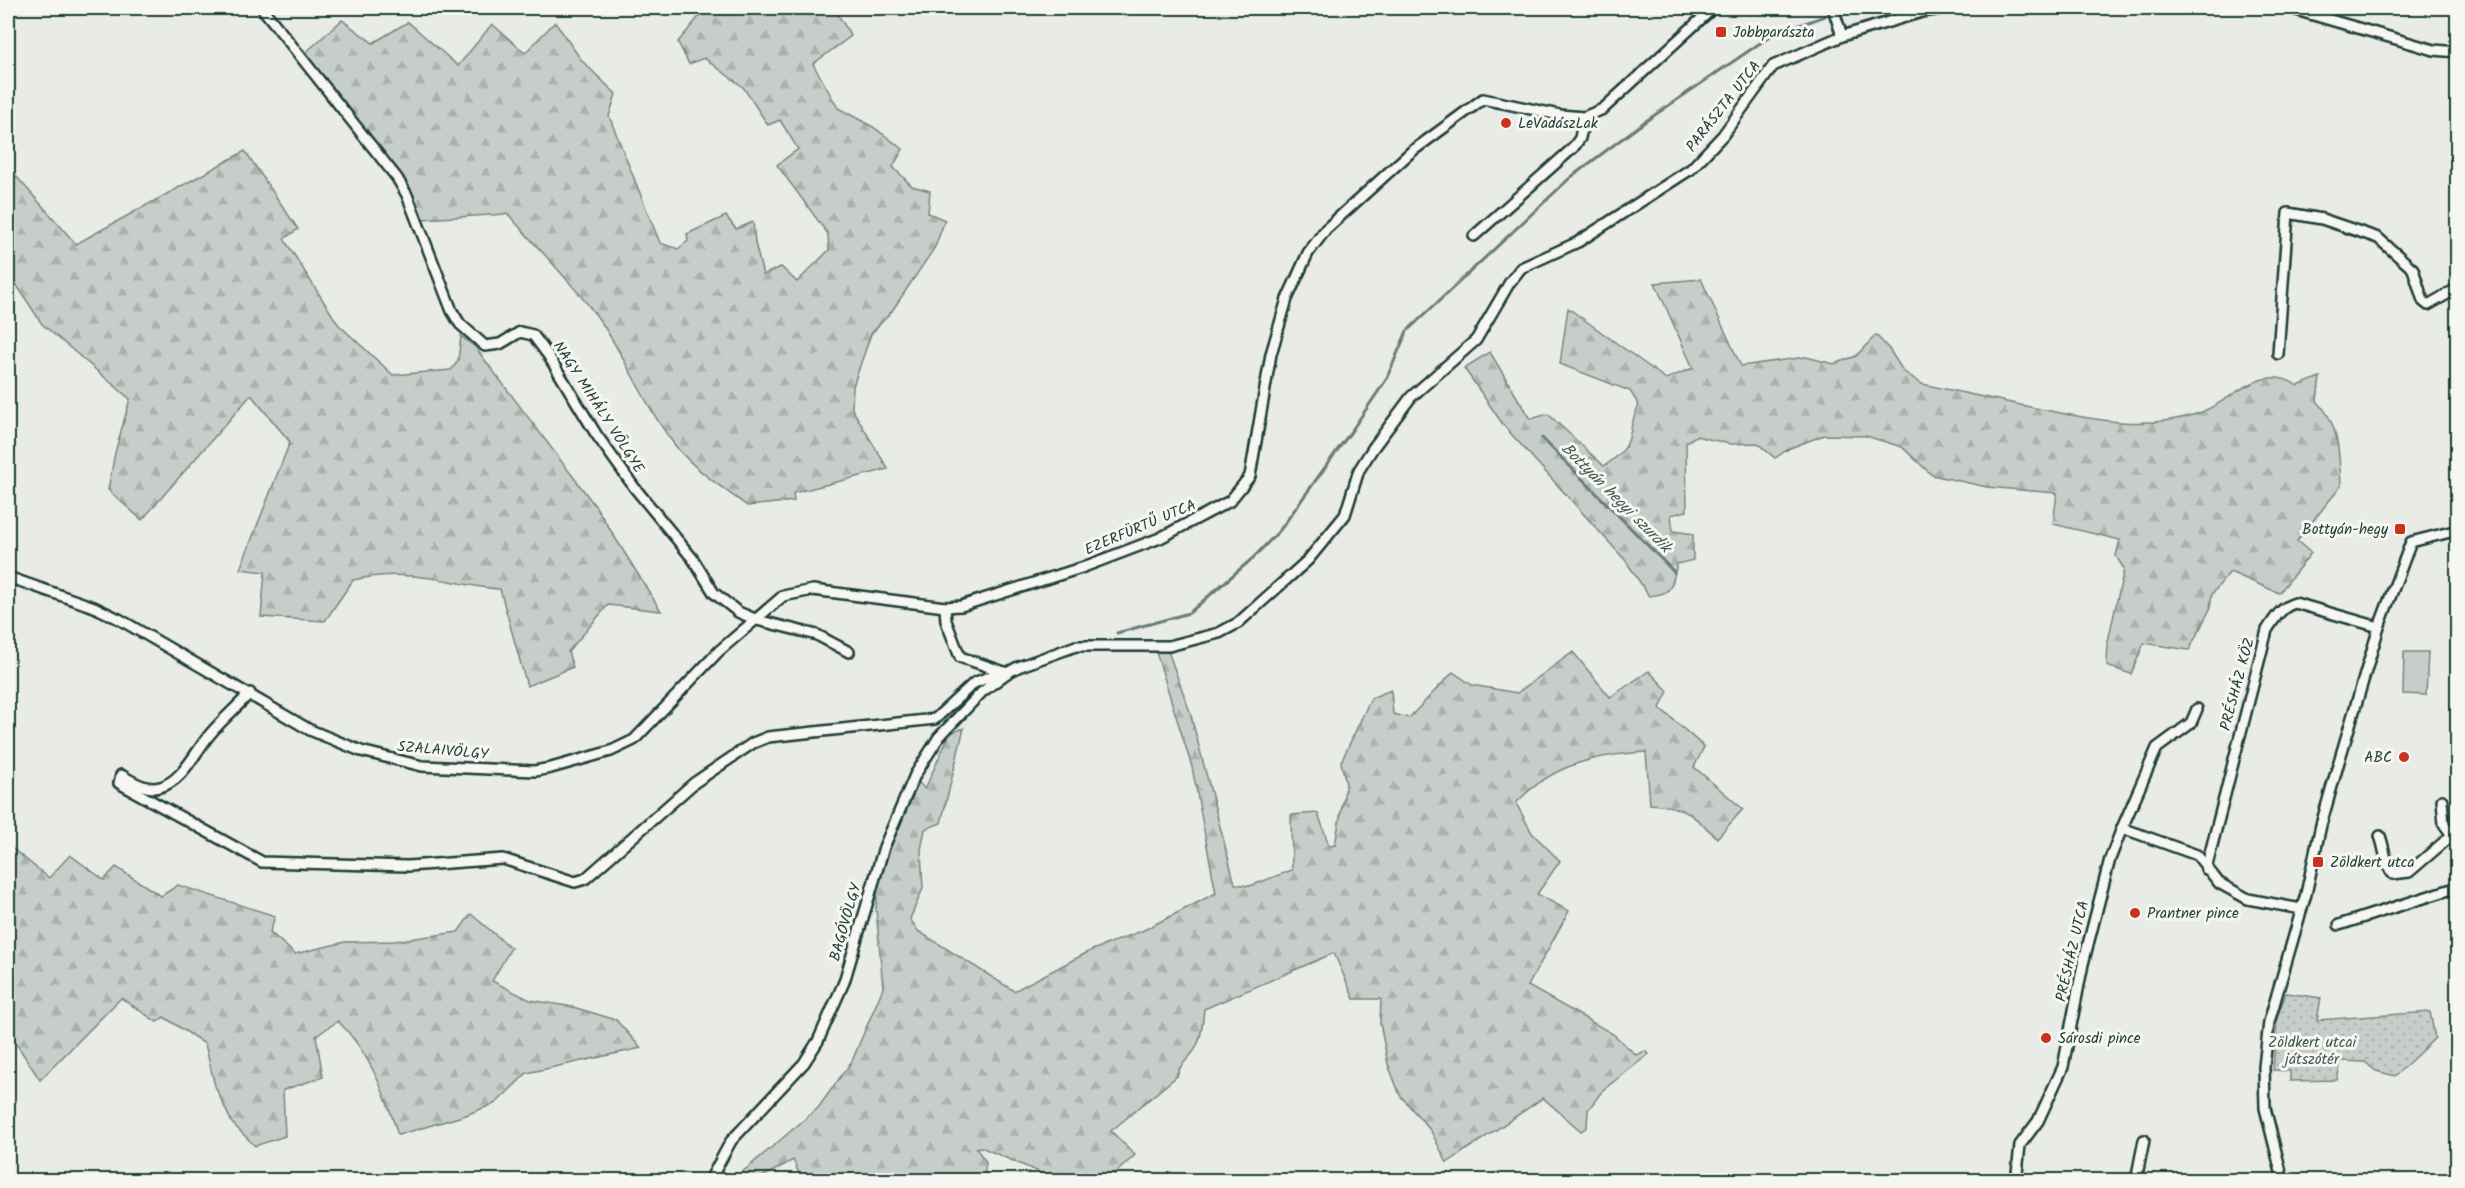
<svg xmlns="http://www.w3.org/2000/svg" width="2465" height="1188" font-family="Kalam,sans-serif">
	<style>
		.forest { fill: url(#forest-firs); stroke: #73867e; stroke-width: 1.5 }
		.park { fill: url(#park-dots); stroke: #73867e; stroke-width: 1.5 }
		.pitch { fill: #c7cec9; stroke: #73867e; stroke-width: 1.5 }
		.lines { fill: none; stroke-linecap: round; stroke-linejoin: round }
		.stream { stroke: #687c75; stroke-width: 3 }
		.street-casing { stroke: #1f3d34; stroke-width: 14 }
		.street { stroke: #f6f6f2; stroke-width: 9 }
		.poi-dot { fill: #c8321e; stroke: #f6f6f2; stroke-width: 2 }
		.labels { text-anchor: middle; stroke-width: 6; stroke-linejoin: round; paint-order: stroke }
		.poi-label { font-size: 15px; fill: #1f3d34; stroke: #f6f6f2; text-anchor: start }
		.street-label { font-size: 15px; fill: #1f3d34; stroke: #f6f6f2 }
		.park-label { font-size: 15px; fill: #415a52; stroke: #f6f6f2 }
		.water-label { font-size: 16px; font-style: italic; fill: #445c54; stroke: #f6f6f2 }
	</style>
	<defs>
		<pattern id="forest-firs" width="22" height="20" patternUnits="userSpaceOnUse" patternTransform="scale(1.5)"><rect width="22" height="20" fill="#c7cec9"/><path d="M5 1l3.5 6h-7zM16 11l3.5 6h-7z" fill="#aab2ad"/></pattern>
		<pattern id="park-dots" width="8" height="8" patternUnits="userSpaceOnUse" patternTransform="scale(1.5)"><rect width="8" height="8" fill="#c7cec9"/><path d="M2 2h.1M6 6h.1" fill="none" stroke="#aab2ad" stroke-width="1.8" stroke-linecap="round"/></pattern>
	</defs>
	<rect width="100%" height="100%" fill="#e9ebe7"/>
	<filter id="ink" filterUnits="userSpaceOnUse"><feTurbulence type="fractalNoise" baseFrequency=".0167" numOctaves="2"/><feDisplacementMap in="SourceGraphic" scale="12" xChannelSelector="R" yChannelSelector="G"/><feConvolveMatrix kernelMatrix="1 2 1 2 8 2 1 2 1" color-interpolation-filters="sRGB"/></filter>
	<g filter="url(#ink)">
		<g class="forest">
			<path d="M706,8H834L851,36L813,64L838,108L873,127L903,149L893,167L912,186L930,191L928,213L945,220L935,247L892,311L871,334L853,386L852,409L888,469L793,493L794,501L747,506C723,488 693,469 674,444C645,406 628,362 601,322C574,284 539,250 508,214L422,219L409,187L303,55L342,20L373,43L408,22L458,66L492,24L525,53L555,22L582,61L616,94L609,116L660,243L678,249L688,241L687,234L726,216L736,229L753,222L755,243L763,275L781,267L797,282L829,250L828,234L777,165L798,149L780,120L768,125L743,87L704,58L689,64L678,42Z"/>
			<path d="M245,151L298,229L284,239L338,324L393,375L451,370L458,361L461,336L475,347L596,507L661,611L608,605L568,652L573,667L527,686L500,589C476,588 455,581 431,578C405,574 379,574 353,580L325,621L261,617L265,572L240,569L290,442L251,395L142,520L108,490L115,453L130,399L42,324L18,287L8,279V167L76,244Z"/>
			<path d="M1701,279L1741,366L1806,357L1834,364L1856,356L1876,335L1889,349L1903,371L1922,384C1958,392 1994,399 2030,407C2085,418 2140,432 2196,414C2232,403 2260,360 2298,386L2320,377L2317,401C2340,424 2339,454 2341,486L2297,541L2311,553L2279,593L2230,572L2212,594L2210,609L2189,650L2144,643L2131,674L2107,666L2108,641L2124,569L2116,556L2120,540L2053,524L2057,493L1987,487L1932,475L1902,447L1866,436L1824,435L1790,448L1775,458L1757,443L1730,444L1696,436L1686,442L1687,511L1671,515L1673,531L1693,534V560L1677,564C1671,585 1675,594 1649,596L1626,561L1504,426L1464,368L1490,352L1530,419L1548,414L1604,466C1640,442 1623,437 1639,405L1630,391L1560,364L1568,308L1666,379L1693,368L1655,283Z"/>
			<path d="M1168,651L1190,712L1235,884L1250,886L1292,870L1291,815L1318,813L1329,846L1335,845L1346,784L1341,762L1371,698L1391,690L1393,714L1409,718L1453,672L1472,685L1517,693L1573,652L1610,697L1649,671L1668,691L1660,708L1704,747L1694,767L1743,809L1717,838C1693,814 1684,806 1650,804L1646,752C1595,755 1553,764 1516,803L1532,833L1560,861L1537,894L1569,911L1528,986L1613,1034L1636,1055L1645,1051L1649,1054L1603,1090L1588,1110L1587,1127L1581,1131L1543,1098L1447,1163L1431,1131L1400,1095L1388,1064L1380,1023L1381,999H1354L1334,953L1204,1009C1202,1026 1202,1043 1190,1056C1183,1064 1180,1065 1177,1076L1111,1131L1135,1155L1108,1180H1057L981,1147L976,1148L986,1162L984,1180H802L793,1160L757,1180H733L818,1108L852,1061L883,988L876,908L879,876L918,782L925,789L950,733L964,728L941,823L925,829L921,850L923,888L910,919L918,931L1014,991L1090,951L1144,930L1216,893L1192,767L1156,652Z"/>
			<path d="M8,845L49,878L70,855L104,880L116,867L161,896L178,885L275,916L270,932L295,954L345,942L395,941L458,932L471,914L511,948L492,981L530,1000L573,1007L616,1020L641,1048L527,1073L496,1103L466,1115L398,1135C385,1093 370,1053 338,1021L316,1036L323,1077L283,1090L285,1136L255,1146L232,1123L215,1086L205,1044L164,1017L157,1022L121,998L40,1080L8,1031Z"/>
		</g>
		<path class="park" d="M2286,993L2321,998L2317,1020L2430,1012L2435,1038L2395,1076L2376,1071L2365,1062L2341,1061L2337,1080L2290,1081V1071L2273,1070L2277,1018Z"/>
		<path class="pitch" d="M2404,652H2428L2426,695L2403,694Z"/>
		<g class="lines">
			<g class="stream">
				<path d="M1542,438L1674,572"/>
				<path d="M1117,633L1189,613L1253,558L1280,530L1352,430L1386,380L1407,331L1571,177L1643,123L1772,35L1825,16"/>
			</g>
			<defs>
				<g id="street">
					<path d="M262,8L397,178L407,195L452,311L460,324L485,346L500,344L520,332L533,335L548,355L596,434L634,487L693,559L714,593L738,612L757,620L817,635L849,652"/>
					<path d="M1833,8L1842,36"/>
					<path d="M2289,8L2434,50L2458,52"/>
					<path d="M1474,236L1573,148L1580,138L1584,117"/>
					<path d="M2278,354L2288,213L2322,219L2378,238L2413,269L2423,301L2428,305L2458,288"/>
					<path d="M8,577L94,607L119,619L310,730L361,751L422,766L535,771L551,768L611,751L634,740L719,651L783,596L813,590L945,607L961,606L1081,568L1160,538L1230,501L1250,476L1271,354L1287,299L1308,253L1326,229L1411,152L1483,99L1560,115L1584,117L1603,109L1713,8"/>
					<path d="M945,607L946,621L960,657L1007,673L1018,667L1076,646H1169L1219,633L1238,623L1308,560L1345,515L1359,470L1373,448L1411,397L1476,340L1510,282L1521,268L1578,242L1691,169L1723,135L1773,66L1842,36L1922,12L1949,8"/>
					<path d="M250,693C237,707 223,719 211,733C196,750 183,781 160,787C146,791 132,781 121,775L119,783L262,862L408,866L503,859L575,882L585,879L694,783L753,743L768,737L935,719L974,683L994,675"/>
					<path d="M2442,800L2444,824L2452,835"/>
					<path d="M2122,828L2197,855L2219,883L2248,899L2301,909"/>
					<path d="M2380,836C2385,849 2385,865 2393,874L2409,872L2458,830"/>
					<path d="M2206,869L2267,630C2275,618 2281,607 2295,603L2379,627"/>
					<path d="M2339,925L2458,887"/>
					<path d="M710,1180L731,1141L804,1063L818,1041L844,982L884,847L915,775L939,737L982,692L1007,673"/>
					<path d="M2019,1180L2017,1173L2020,1145L2038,1121L2063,1067L2083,964L2110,859L2122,828L2157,748L2191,723L2197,709"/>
					<path d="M2136,1180L2144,1140"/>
					<path d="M2283,1180L2265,1108L2264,1067L2269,1022L2306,894L2321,825L2338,765L2379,627L2411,542L2458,530"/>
				</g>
			</defs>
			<use href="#street" class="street-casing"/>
			<use href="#street" class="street"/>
		</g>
	</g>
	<g class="poi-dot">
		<rect x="1715" y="26" width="12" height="12" rx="3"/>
		<circle cx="1506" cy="123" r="6"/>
		<rect x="2394" y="523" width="12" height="12" rx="3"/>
		<circle cx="2404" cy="757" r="6"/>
		<rect x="2312" y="856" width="12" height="12" rx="3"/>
		<circle cx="2135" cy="913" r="6"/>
		<circle cx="2046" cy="1038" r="6"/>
	</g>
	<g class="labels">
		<g class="poi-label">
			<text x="1733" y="37">Jobbparászta</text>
			<text x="1518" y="128">LeVadászLak</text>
			<text x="2388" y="534" text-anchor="end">Bottyán-hegy</text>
			<text x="2392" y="762" text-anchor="end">ABC</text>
			<text x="2330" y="867">Zöldkert utca</text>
			<text x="2147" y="918">Prantner pince</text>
			<text x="2058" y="1043">Sárosdi pince</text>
		</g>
		<g class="street-label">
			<text transform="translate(1723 106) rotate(-52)" y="5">PARÁSZTA UTCA</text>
			<text transform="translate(599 407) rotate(57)" y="5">NAGY MIHÁLY VÖLGYE</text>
			<text transform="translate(1140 527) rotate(-23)" y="5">EZERFÜRTŰ UTCA</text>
			<text transform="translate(2237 684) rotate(-75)" y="5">PRÉSHÁZ KÖZ</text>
			<text transform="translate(443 750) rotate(5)" y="5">SZALAIVÖLGY</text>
			<text transform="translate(845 922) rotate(-74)" y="5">BAGÓVÖLGY</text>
			<text transform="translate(2072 951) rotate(-77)" y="5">PRÉSHÁZ UTCA</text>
		</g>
		<g class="park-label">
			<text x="2312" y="1047">Zöldkert utcai<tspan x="2312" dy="17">játszótér</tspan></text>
		</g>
		<g class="water-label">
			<text transform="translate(1617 497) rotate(45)" y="6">Bottyán hegyi szurdik</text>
		</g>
	</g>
	<rect width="2465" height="1188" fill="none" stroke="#f6f6f2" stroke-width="30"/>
	<rect x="15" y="15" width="2435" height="1158" fill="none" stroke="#1f3d34" stroke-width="2" filter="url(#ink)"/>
</svg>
